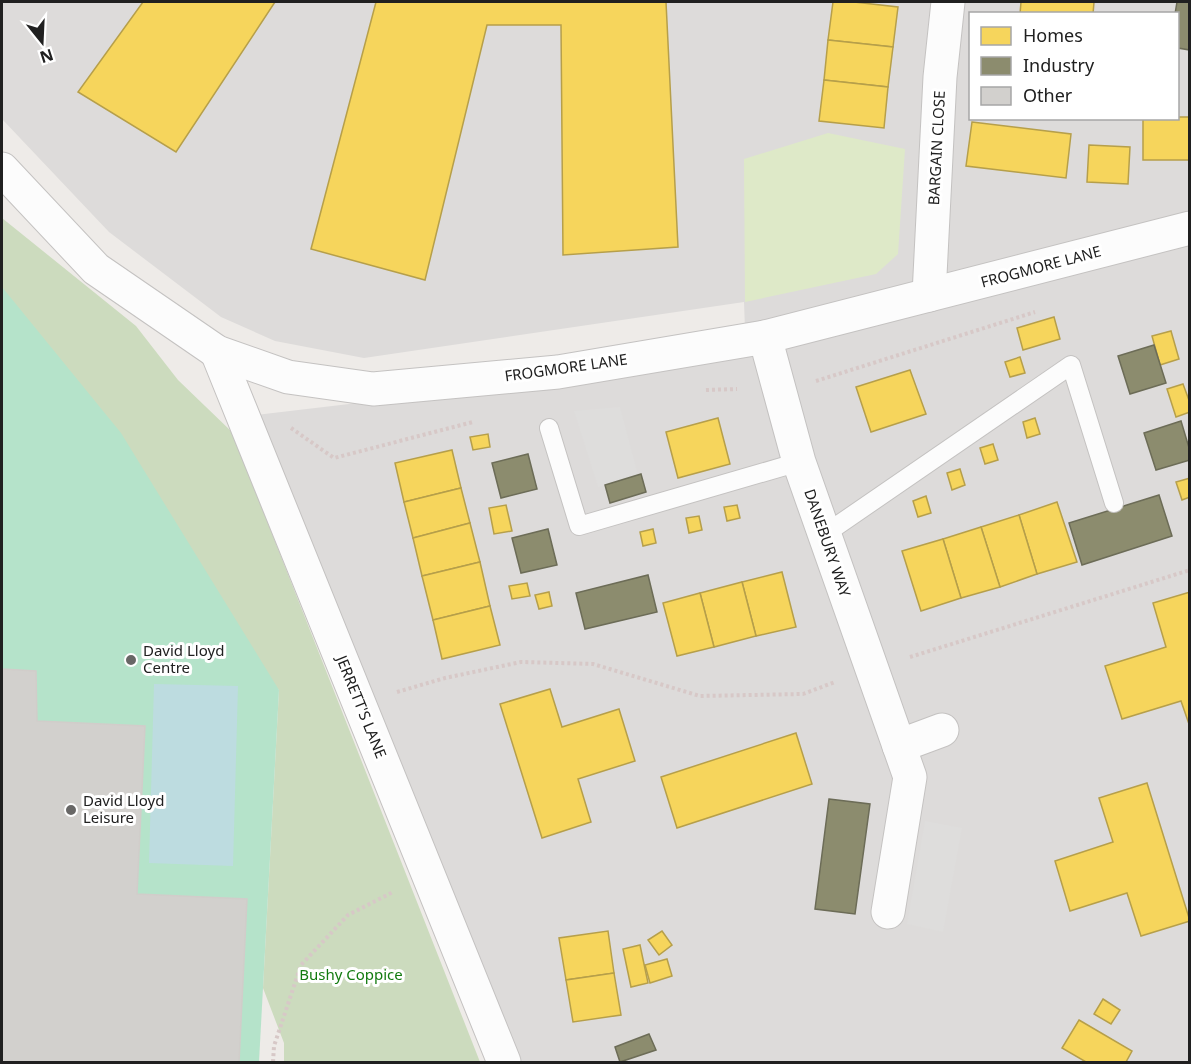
<svg xmlns="http://www.w3.org/2000/svg" width="1191" height="1064" font-family="'Noto Sans',sans-serif">
	<style>
		.residential { fill: #dddbda; fill-rule: evenodd }
		.grass { fill: #dee9c8 }
		.forest { fill: #ccdbbe }
		.pitch { fill: #b5e3ca }
		.parking { fill: #dedddc }
		.water { fill: #bddce0 }
		.homes { fill: #f6d55c; stroke: #b69f4a; stroke-width: 1.5 }
		.industry { fill: #8c8c6e; stroke: #6c6c57; stroke-width: 1.5 }
		.building { fill: #d2d0cd; stroke: #d1cdca; stroke-width: 1.5 }
		.lines { fill: none; stroke-linecap: round; stroke-linejoin: round }
		.lane-casing { stroke: #c4c2c1; stroke-width: 20 }
		.street-casing { stroke: #c4c2c1; stroke-width: 35 }
		.path { stroke: #d7c8c7; stroke-width: 4; stroke-dasharray: 3 3; stroke-linecap: butt }
		.lane { stroke: #fcfcfc; stroke-width: 18 }
		.street { stroke: #fcfcfc; stroke-width: 33 }
		.poi-dot { fill: #686766; stroke: #fff; stroke-width: 2 }
		.labels { text-anchor: middle; stroke-width: 6; stroke-linejoin: round; paint-order: stroke }
		.street-label { font-size: 15px; fill: #202020; stroke: #fff }
		.poi-label { font-size: 15px; fill: #202020; stroke: #fff; text-anchor: start }
		.park-label { font-size: 15px; fill: #137b10; stroke: #fff }
	</style>
	<rect width="100%" height="100%" fill="#eeebe8"/>
	<path class="residential" d="M2,2H1189V1062H518L256,415L746,357L744,302L364,358L275,341L221,317L109,232L2,119ZM970,14H1178V118H970Z"/>
	<path class="grass" d="M828,133L905,149L898,254L876,274L745,302L744,159Z"/>
	<path class="forest" d="M2,218L136,326L178,380L232,432L480,1062H284V1043L263,988L279,690L2,471Z"/>
	<path class="pitch" d="M2,287L121,433L279,690L259,1062H2Z"/>
	<g class="parking">
		<path d="M620,407L638,475L598,487L574,411Z"/>
		<path d="M925,821L962,828L943,932L907,924Z"/>
	</g>
	<path class="water" d="M154,684L238,686L233,866L149,863Z"/>
	<g class="homes">
		<path d="M143,2H275L176,152L78,92Z"/>
		<path d="M376,2H666L678,247L563,255L561,25H487L425,280L311,249Z"/>
		<path d="M833,2H854L898,7L893,47L828,40Z"/>
		<path d="M1021,2H1094L1093,14H1020Z"/>
		<path d="M828,40L893,47L888,87L824,80Z"/>
		<path d="M824,80L888,87L884,128L819,121Z"/>
		<path d="M1178,117H1190V160H1143V118H1178Z"/>
		<path d="M972,122L1071,134L1066,178L966,166Z"/>
		<path d="M1089,145L1130,147L1128,184L1087,182Z"/>
		<path d="M1054,317L1060,339L1023,350L1017,328Z"/>
		<path d="M1171,331L1179,359L1160,365L1152,336Z"/>
		<path d="M1020,357L1025,373L1010,377L1005,362Z"/>
		<path d="M910,370L926,414L871,432L856,387Z"/>
		<path d="M1183,384L1190,403V412L1176,417L1167,389Z"/>
		<path d="M718,418L730,464L678,478L666,432Z"/>
		<path d="M1035,418L1040,434L1027,438L1023,422Z"/>
		<path d="M488,434L490,447L473,450L470,437Z"/>
		<path d="M993,444L998,460L985,464L980,448Z"/>
		<path d="M452,450L461,488L404,502L395,463Z"/>
		<path d="M960,469L965,485L952,490L947,473Z"/>
		<path d="M1190,478V497L1182,500L1176,482Z"/>
		<path d="M461,488L470,523L413,538L404,502Z"/>
		<path d="M926,496L931,513L918,517L913,501Z"/>
		<path d="M1057,502L1077,562L1037,574L1019,515Z"/>
		<path d="M506,505L512,531L494,534L489,508Z"/>
		<path d="M737,505L740,518L727,521L724,507Z"/>
		<path d="M1019,515L1037,574L1000,587L981,527Z"/>
		<path d="M699,516L702,530L689,533L686,518Z"/>
		<path d="M470,523L480,562L422,576L413,538Z"/>
		<path d="M981,527L1000,587L961,598L943,539Z"/>
		<path d="M653,529L656,543L643,546L640,532Z"/>
		<path d="M943,539L961,598L921,611L902,551Z"/>
		<path d="M480,562L490,606L433,620L422,576Z"/>
		<path d="M782,572L796,627L756,636L742,582Z"/>
		<path d="M742,582L756,636L714,647L700,593Z"/>
		<path d="M527,583L530,596L512,599L509,586Z"/>
		<path d="M549,592L552,606L539,609L535,595Z"/>
		<path d="M1190,592V727L1181,701L1122,719L1105,666L1166,647L1153,603Z"/>
		<path d="M700,593L714,647L677,656L663,603Z"/>
		<path d="M490,606L500,645L442,659L433,620Z"/>
		<path d="M550,689L562,727L619,709L635,761L578,779L591,822L542,838L500,704Z"/>
		<path d="M796,733L812,784L677,828L661,777Z"/>
		<path d="M1147,783L1190,921L1141,936L1127,893L1070,911L1055,861L1113,842L1099,798Z"/>
		<path d="M608,931L614,973L566,980L559,938Z"/>
		<path d="M662,931L672,945L659,955L648,940Z"/>
		<path d="M640,945L648,983L631,987L623,949Z"/>
		<path d="M667,959L672,976L650,983L645,965Z"/>
		<path d="M614,973L621,1015L573,1022L566,980Z"/>
		<path d="M1103,999L1120,1010L1111,1024L1094,1014Z"/>
		<path d="M1079,1020L1132,1051L1126,1062H1086L1062,1048Z"/>
	</g>
	<g class="industry">
		<path d="M1177,2H1190V50L1178,48V14H1175Z"/>
		<path d="M1154,345L1166,383L1130,394L1118,356Z"/>
		<path d="M1181,421L1190,451V460L1156,470L1144,433Z"/>
		<path d="M528,454L537,489L501,498L492,463Z"/>
		<path d="M641,474L646,492L610,503L605,485Z"/>
		<path d="M1159,495L1172,536L1082,565L1069,523Z"/>
		<path d="M548,529L557,565L521,573L512,538Z"/>
		<path d="M648,575L657,612L585,629L576,593Z"/>
		<path d="M829,799L870,804L855,914L815,909Z"/>
		<path d="M649,1034L656,1050L620,1062L615,1047Z"/>
	</g>
	<path class="building" d="M2,669L36,671L37,721L145,726L137,894L247,899L239,1062H2Z"/>
	<g class="lines">
		<defs>
			<g id="lane">
				<path d="M549,428L579,526L799,462"/>
				<path d="M825,534L1071,365L1114,503"/>
			</g>
			<g id="street">
				<path d="M2,169L96,269L217,352L288,377L373,389L558,372L765,337L1190,228"/>
				<path d="M929,295L940,77L948,2"/>
				<path d="M765,337L799,462L910,777L888,912"/>
				<path d="M217,352L504,1062"/>
				<path d="M899,746L942,730"/>
			</g>
		</defs>
		<use href="#lane" class="lane-casing"/>
		<use href="#street" class="street-casing"/>
		<g class="path">
			<path d="M816,381L1035,312"/>
			<path d="M706,390L737,389"/>
			<path d="M291,428L334,458L473,422"/>
			<path d="M910,657L1190,570"/>
			<path d="M397,692L445,678L521,662L593,664L700,696L803,694L835,682"/>
			<path d="M273,1062L274,1046L301,965L348,915L393,892"/>
		</g>
		<use href="#lane" class="lane"/>
		<use href="#street" class="street"/>
	</g>
	<g class="poi-dot">
		<circle cx="131" cy="660" r="6"/>
		<circle cx="71" cy="810" r="6"/>
	</g>
	<g class="labels">
		<g class="street-label">
			<text transform="translate(937 148) rotate(-87)" y="5">BARGAIN CLOSE</text>
			<text transform="translate(1041 267) rotate(-15)" y="5">FROGMORE LANE</text>
			<text transform="translate(566 368) rotate(-8)" y="5">FROGMORE LANE</text>
			<text transform="translate(827 543) rotate(71)" y="5">DANEBURY WAY</text>
			<text transform="translate(361 707) rotate(68)" y="5">JERRETT'S LANE</text>
		</g>
		<g class="poi-label">
			<text x="143" y="656">David Lloyd<tspan x="143" dy="17">Centre</tspan></text>
			<text x="83" y="806">David Lloyd<tspan x="83" dy="17">Leisure</tspan></text>
		</g>
		<g class="park-label">
			<text x="351" y="980">Bushy Coppice</text>
		</g>
	</g>
	<rect width="1191" height="1064" fill="none" stroke="#202020" stroke-width="6"/>
	<rect x="969" y="12" width="210" height="108" fill="#ffffff" stroke="#a6a6a6" stroke-width="1.5"/>
	<rect x="981" y="27" width="30" height="18" fill="#f6d55c" stroke="#a6a6a6" stroke-width="1.5"/>
	<text x="1023" y="42" font-size="18" fill="#202020">Homes</text>
	<rect x="981" y="57" width="30" height="18" fill="#8c8c6e" stroke="#a6a6a6" stroke-width="1.5"/>
	<text x="1023" y="72" font-size="18" fill="#202020">Industry</text>
	<rect x="981" y="87" width="30" height="18" fill="#d2d0cd" stroke="#a6a6a6" stroke-width="1.5"/>
	<text x="1023" y="102" font-size="18" fill="#202020">Other</text>
	<g transform="translate(42 42) rotate(162)" stroke="#ffffff" stroke-width="4.5" paint-order="stroke">
	<path d="M0-4.5L10 22L0 15L-10 22Z" fill="#202020"/>
	<text y="-9" font-size="16" font-weight="bold" text-anchor="middle" fill="#202020">N</text>
	</g>
</svg>
